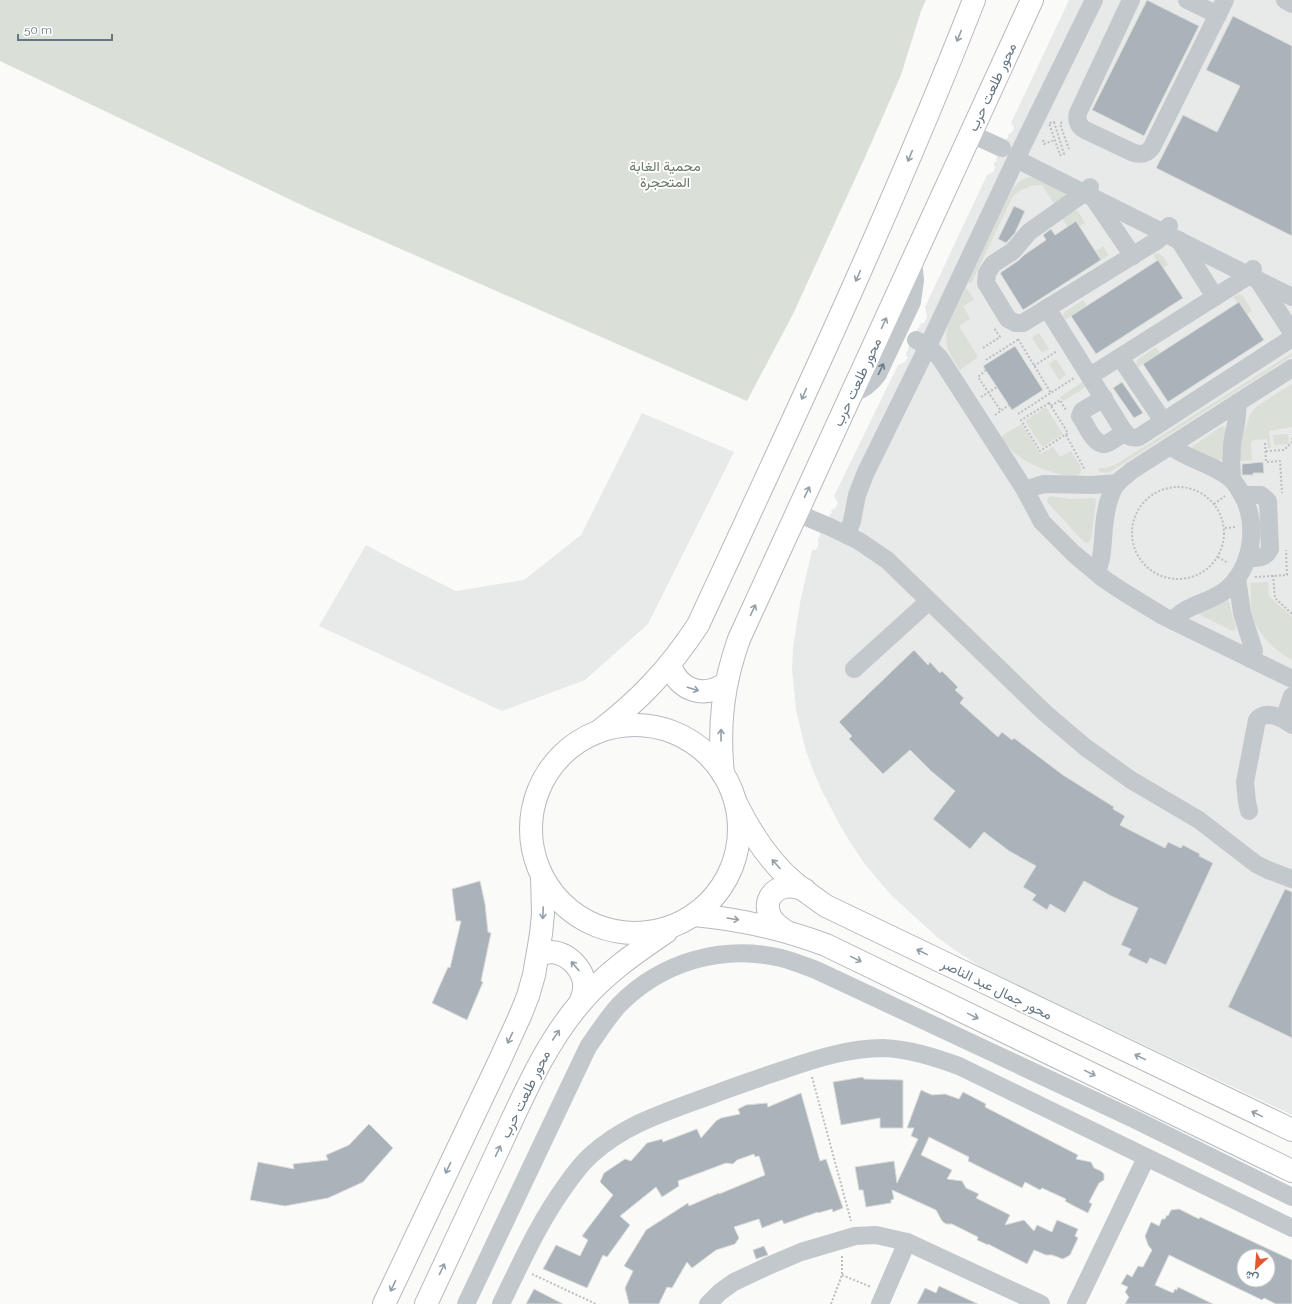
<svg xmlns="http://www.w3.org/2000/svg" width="1292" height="1304" font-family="Raleway,Vazirmatn,sans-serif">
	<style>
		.built { fill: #e8e9e9 }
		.green { fill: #dadfd7 }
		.building { fill: #aab3b9; stroke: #dcdcda; fill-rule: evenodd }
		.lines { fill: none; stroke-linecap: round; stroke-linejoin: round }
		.major-casing { stroke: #b5babe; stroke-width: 24 }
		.path { stroke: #bbbfc2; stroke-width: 2; stroke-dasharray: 2 2; stroke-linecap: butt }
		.minor { stroke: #c3c8cc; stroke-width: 18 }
		.major { stroke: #fff; stroke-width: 22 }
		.oneway { stroke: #939fa8 }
		.oneway2 { stroke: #6a7a87 }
		.labels { text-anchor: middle; stroke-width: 4; stroke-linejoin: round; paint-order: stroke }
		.street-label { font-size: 14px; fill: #657683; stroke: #fff }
		.park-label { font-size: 14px; fill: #687a64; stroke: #fff }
	</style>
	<rect width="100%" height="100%" fill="#fafaf8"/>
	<g class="built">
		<path d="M1069,0H1292V1115L984,969L953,949L937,937L891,895L864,863L852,845L841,827L821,789L813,770L806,751L796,710L792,669L793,648L800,603L812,550H816L819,543L818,542V538L820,537V535L830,514L832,513L831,511L834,508L835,509L838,503L834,496L898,365L905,362L908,357L906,356V352L908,351V349L918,328L920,327L919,325L922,323H924L927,317L925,307L987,175L993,172L996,167L994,166V162L997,161L996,159L1007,138H1008V135L1012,132L1014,128L1011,123Z"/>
		<path d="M642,413L734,452L648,624L585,680L502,711L319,626L366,545L396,561L456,591L524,580L581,535Z"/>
	</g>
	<g class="green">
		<path d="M0,0H926L921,11L901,75L866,155L793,314L747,401L312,210L0,61Z"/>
		<path d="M1030,177L1035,178L1066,193V196L1054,204L1042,185C1030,185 1022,189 1013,196L971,284L968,282L1011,192C1016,184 1020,179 1030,177Z"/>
		<path d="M1073,210L1078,211L1085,223L1080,226L1076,221L1067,227L1061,216Z"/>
		<path d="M1103,246L1109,255L1101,260L1096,251Z"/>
		<path d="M1158,253L1163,256L1168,265L1163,268L1158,260L1157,261L1153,254Z"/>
		<path d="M966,288L974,300L963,306L970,319L959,326L978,357L960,370C950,354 943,346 948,326Z"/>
		<path d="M1239,294L1243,296L1252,311L1247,314L1240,302L1238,303L1233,297Z"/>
		<path d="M1083,300L1087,306L1065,320L1063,316L1064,312Z"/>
		<path d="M1039,333L1049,349L1042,353L1032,338Z"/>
		<path d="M1156,347L1160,353L1138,367L1136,364L1137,360Z"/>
		<path d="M1292,353V356L1110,472L1104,473L1098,471L1099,468H1105L1115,465Z"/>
		<path d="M1056,359L1066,375L1059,380L1049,364Z"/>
		<path d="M1083,382L1086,387L1063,401L1060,397Z"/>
		<path d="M1292,384V427L1269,431L1271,448H1268L1267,439L1253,440L1251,443L1252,460L1239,461L1238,447L1251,413L1257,406Z"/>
		<path d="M1046,407L1063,434L1042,447L1025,421Z"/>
		<path d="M1022,424L1040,454L1053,447L1060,457L1071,451C1074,456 1081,464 1081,470C1082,486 1035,466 1028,462C1018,457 1010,449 1002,441L1003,435Z"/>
		<path d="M1222,426L1226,428V430L1223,444L1222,459L1218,461L1192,449L1193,446Z"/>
		<path d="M1288,434L1289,444L1274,445L1273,435Z"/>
		<path d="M1050,496L1071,499L1095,498L1096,501L1091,540L1089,542L1086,543L1084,542L1048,503L1047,500Z"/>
		<path d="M1268,582L1269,596L1292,617V660C1272,648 1255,633 1251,608C1250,600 1251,591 1251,583Z"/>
		<path d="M1228,598L1232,615L1236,627L1235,631H1233L1200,615L1199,613Z"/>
	</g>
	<g class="building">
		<path d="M1147,0L1199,26L1144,136L1092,110Z"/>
		<path d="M1233,16L1292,46V236L1156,168L1183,115L1217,132L1240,86L1206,70Z"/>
		<path d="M1014,206L1025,211L1015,233L1006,243L998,239Z"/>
		<path d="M1076,221L1101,260L1023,310L1000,273L1019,260L1024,255L1046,240L1043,235L1051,229L1055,235Z"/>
		<path d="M1158,260L1183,298L1096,354L1071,316Z"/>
		<path d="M1239,302L1264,340L1168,402L1143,364Z"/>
		<path d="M1015,346L1043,390L1012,410L983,366Z"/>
		<path d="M1122,382L1143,413L1134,418L1113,388Z"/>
		<path d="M1263,462L1264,473H1253V475H1242V464Z"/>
		<path d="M914,650L928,665L930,662L940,673L942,671L958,687L955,690L964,698L960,703L998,737L1002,732L1012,740L1014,738L1063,775L1114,807L1113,809L1125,816L1120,825L1165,848L1168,842L1181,848L1183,845L1200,854L1199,856L1213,863L1166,965L1150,958L1147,964L1128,955L1131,949L1121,945L1138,908L1111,896L1084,881L1065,913L1050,904L1047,910L1032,900L1036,895L1023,887L1036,866L1009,851L984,832L970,849L933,819L955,791L931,771L910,750L883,774L849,739L852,736L839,722Z"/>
		<path d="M480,881L485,904L488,932L491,933L481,981L483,982L467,1020L432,1003L448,967L450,968L461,921H456L452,889Z"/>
		<path d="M1285,889L1292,892V1038L1228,1007Z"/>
		<path d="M863,1077L864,1079L903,1080V1128H880V1118L841,1125L833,1082Z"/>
		<path d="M921,1090L932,1095L945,1094L959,1099L963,1092L986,1104L985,1107L1078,1155L1076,1159L1091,1162L1094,1168L1101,1171L1104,1174V1180L1099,1183L1089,1202L1092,1204L1088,1213L1074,1206L1065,1201L1066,1199L1042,1188L1040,1190L1025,1182L1022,1188L968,1161L969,1157L929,1137L921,1155L952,1170L947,1179L962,1181L966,1188L979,1194L976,1198L1010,1215L1005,1225L1024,1220L1034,1231L1037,1225L1052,1232L1057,1220L1078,1229L1075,1236L1078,1238L1070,1255L1063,1259L1052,1255H1046L1034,1250L1027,1264L988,1244V1245L977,1240L978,1237L952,1224H946L942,1221L936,1210L892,1190L894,1199L891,1200V1203L866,1207L863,1190H859L855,1167L894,1161L897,1183L918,1139L911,1136L914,1128H907Z"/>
		<path d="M801,1093L820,1161L826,1159L843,1208L833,1212L832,1209L818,1213V1212L784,1224L782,1220L762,1228L759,1219L734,1227L739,1238L735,1244L716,1250L692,1268L687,1262L672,1288L667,1287L659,1304H629L625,1288L633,1271L624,1266L646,1230L688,1203L689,1206L719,1193V1194L765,1175L759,1156L755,1157L754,1154L737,1160L733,1164L726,1163L678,1181L679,1186L662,1197L656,1187L620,1216L630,1225L607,1257L603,1255L587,1288L543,1269L556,1245L580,1256L588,1240L582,1236L613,1195L600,1182L604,1173L625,1159L631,1161L647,1143L662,1139L663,1142L697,1129L701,1138L716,1121L721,1118L740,1114L738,1109L746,1105L767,1103L768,1107Z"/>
		<path d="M369,1124L393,1148L363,1182L328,1198L285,1206L250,1200L258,1162L294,1169L293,1164L328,1160L326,1155L349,1145Z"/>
		<path d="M1179,1209L1199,1219L1200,1217L1292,1260V1304H1276L1264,1298L1262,1300L1169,1255L1155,1285L1173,1293L1175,1289L1177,1290L1178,1287L1213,1304H1125L1129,1297L1125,1292L1128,1287L1121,1284L1127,1274L1132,1277L1138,1266L1143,1267L1152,1250L1148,1245L1145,1236L1151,1222L1159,1226L1162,1219H1165L1167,1215L1168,1216L1171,1210ZM1244,1256H1268V1280H1244Z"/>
		<path d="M764,1246L768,1255L756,1259L753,1250Z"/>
		<path d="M939,1286L978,1304H917L925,1288L936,1293Z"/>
		<path d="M534,1289L563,1304H526Z"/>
	</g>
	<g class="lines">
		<defs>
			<g id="major">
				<path d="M670,665C679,691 704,699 726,683"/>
				<circle cx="635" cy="829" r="104"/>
				<path d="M598,732C640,700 669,669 698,625C794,418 891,212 974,0"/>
				<path d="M723,774C718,725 723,684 739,639L1032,0"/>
				<path d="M737,805C752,835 770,863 796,884C806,892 816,899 826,906L1292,1130"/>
				<path d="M694,915C740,919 783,929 826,945L1292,1171"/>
				<path d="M784,930C752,911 772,875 805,890"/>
				<path d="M539,954C543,954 547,952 551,952C569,953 586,971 584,989C584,993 582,997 581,1001"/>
				<path d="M384,1304L499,1062L520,1016L528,996L534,975L541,934L543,914L542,876"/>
				<path d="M426,1304C452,1248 478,1193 504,1137C526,1090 547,1041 582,1001C606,973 635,953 666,932"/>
			</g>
		</defs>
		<use href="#major" class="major-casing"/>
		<g class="path">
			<path d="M1054,122L1064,154L1060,155L1049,123Z"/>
			<path d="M1062,122L1060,124L1069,149"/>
			<path d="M1043,140L1044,144L1055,140"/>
			<path d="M1018,339L1051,393"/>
			<path d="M983,348L1000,337L994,328"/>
			<path d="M986,360L1019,339"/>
			<path d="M1034,366L1057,351"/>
			<path d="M986,370L978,377L1001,411"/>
			<path d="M981,397L997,387"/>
			<path d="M1049,403L1068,433L1040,451L1021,420Z"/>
			<path d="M1051,406L1060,400L1066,410"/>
			<path d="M1018,414L1074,378"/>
			<path d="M995,415L1009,405"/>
			<path d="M1066,435L1085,470"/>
			<path d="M1265,443L1266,462L1280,461L1282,493"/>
			<path d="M1266,451L1284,450L1292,442V438"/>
			<circle cx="1178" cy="533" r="46"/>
			<path d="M1214,504L1225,496"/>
			<path d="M1225,528L1236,527"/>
			<path d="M1218,557L1228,563"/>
			<path d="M1273,575L1275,598L1292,614"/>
			<path d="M1255,577L1287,575L1286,550"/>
			<path d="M812,1077L851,1221"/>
			<path d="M532,1274L596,1304"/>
			<path d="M842,1275L871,1287"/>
			<path d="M831,1304L842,1275V1255"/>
		</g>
		<g class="minor">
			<path d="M1131,0L1078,113C1076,120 1078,126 1085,130L1134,153C1142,155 1147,154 1152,147L1225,0"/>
			<path d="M1187,0L1218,15"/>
			<path d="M1285,0L1292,4"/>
			<path d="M971,134L1002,148"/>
			<path d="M1016,159L1292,297"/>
			<path d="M1090,187L1084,193L1029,232L1013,251L993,264L987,273L986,283L1008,319L1015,323H1023L1158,240L1165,233L1169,226"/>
			<path d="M1094,199L1133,256"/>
			<path d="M1179,240L1215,297"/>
			<path d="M1047,308L1123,430C1127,436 1131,439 1139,437L1289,340L1291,337V331L1258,280"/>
			<path d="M916,340L928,346L940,358L1025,490L1042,522L1073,553L1104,579L1122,591L1163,616L1292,679"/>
			<path d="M1120,357L1163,421"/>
			<path d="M1090,376L1245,278L1253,269"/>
			<path d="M852,393C863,390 871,384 878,374L912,302L915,280L913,260"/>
			<path d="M1104,398L1082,411L1080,416L1082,419C1087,427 1096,449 1108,443C1114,440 1119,436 1125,432"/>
			<path d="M1170,446C1189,460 1214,464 1231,479C1237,484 1241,493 1245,500C1257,529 1252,567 1227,589C1211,603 1187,603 1173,621"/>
			<path d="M1232,480C1231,468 1231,457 1232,445C1234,430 1239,418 1237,403"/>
			<path d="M1025,490L1037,486L1044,484L1092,485L1118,483"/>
			<path d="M1243,495H1261L1268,501L1270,549C1265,559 1257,558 1247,558"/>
			<path d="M797,513L825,525"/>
			<path d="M828,526L859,541L887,560L1045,713L1085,747L1131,780L1199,820L1256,864L1268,870L1292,879"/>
			<path d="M847,535L852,521L857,495L866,472L928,346L1016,159L1094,0"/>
			<path d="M1096,572C1102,562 1102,551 1103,540C1104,522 1106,498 1117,483C1121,479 1127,475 1131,471L1292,368"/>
			<path d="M1237,578L1242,613L1254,651L1251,659"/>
			<path d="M854,669L929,601"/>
			<path d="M1284,719L1292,696"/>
			<path d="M1249,811L1247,802L1245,782L1257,720C1266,709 1283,718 1292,725"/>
			<path d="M466,1304L588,1047C598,1033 607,1018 619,1005C661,962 722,944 781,958C793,961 805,966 816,970L1134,1119L1292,1197"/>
			<path d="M501,1304C521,1263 539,1222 566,1185C573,1175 582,1163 591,1155C626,1123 669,1111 712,1095C735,1086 759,1078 783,1070C815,1059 849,1048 883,1048C909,1049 934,1057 959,1066L1292,1228"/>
			<path d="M708,1304L720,1292L734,1282L768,1266L801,1252L855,1236L876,1235L907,1242L1041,1304"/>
			<path d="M880,1304L907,1242"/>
			<path d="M1076,1304L1146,1158"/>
		</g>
		<use href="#major" class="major"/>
	</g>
	<defs><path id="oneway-shaft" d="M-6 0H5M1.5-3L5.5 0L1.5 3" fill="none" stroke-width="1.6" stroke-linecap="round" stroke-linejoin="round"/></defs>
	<g class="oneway">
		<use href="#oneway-shaft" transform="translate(959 36) rotate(112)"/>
		<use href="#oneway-shaft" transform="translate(910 156) rotate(113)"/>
		<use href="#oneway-shaft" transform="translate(858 276) rotate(114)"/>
		<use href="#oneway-shaft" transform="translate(884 323) rotate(-65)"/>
		<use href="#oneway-shaft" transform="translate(804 394) rotate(114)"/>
		<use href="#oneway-shaft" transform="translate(807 492) rotate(-65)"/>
		<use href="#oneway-shaft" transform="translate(753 610) rotate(-65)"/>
		<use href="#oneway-shaft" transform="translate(693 689) rotate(17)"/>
		<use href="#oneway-shaft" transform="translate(721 735) rotate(-90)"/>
		<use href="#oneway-shaft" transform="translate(776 864) rotate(-132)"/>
		<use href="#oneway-shaft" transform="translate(543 913) rotate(92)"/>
		<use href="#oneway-shaft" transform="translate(733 919) rotate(9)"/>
		<use href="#oneway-shaft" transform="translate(922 952) rotate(-154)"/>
		<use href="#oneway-shaft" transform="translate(856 959) rotate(26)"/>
		<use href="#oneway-shaft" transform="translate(575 966) rotate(-130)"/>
		<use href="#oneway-shaft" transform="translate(973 1016) rotate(26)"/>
		<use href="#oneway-shaft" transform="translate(556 1035) rotate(-56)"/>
		<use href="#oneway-shaft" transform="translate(510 1038) rotate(115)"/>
		<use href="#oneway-shaft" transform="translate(1140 1057) rotate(-154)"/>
		<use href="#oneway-shaft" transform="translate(1090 1073) rotate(26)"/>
		<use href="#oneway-shaft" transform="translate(1257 1114) rotate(-154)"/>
		<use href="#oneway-shaft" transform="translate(498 1151) rotate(-65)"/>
		<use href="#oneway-shaft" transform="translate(448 1168) rotate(116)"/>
		<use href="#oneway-shaft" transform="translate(442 1269) rotate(-65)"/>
		<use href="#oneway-shaft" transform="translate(393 1286) rotate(115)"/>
	</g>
	<use class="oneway2" href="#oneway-shaft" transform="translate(881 369) rotate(-64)"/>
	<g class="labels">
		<g class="street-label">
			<text transform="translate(992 87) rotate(-65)" y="5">محور طلعت حرب</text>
			<text transform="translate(857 382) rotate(-65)" y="5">محور طلعت حرب</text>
			<text transform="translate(997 989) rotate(26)" y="5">محور جمال عبد الناصر</text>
			<text transform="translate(525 1094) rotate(-64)" y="5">محور طلعت حرب</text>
		</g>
		<g class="park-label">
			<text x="665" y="171">محمية الغابة<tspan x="665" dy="16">المتحجرة</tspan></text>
		</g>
	</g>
	<g transform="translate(1256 1268) rotate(206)"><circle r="19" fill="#ffffff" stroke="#c1c8cd"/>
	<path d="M0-3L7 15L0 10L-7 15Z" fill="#e4572e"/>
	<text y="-6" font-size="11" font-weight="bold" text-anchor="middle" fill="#657683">ش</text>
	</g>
	<path d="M18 34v6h94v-6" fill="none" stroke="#657683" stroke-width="2"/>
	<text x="24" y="34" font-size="12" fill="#657683" stroke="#ffffff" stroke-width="3" paint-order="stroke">50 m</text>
</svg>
